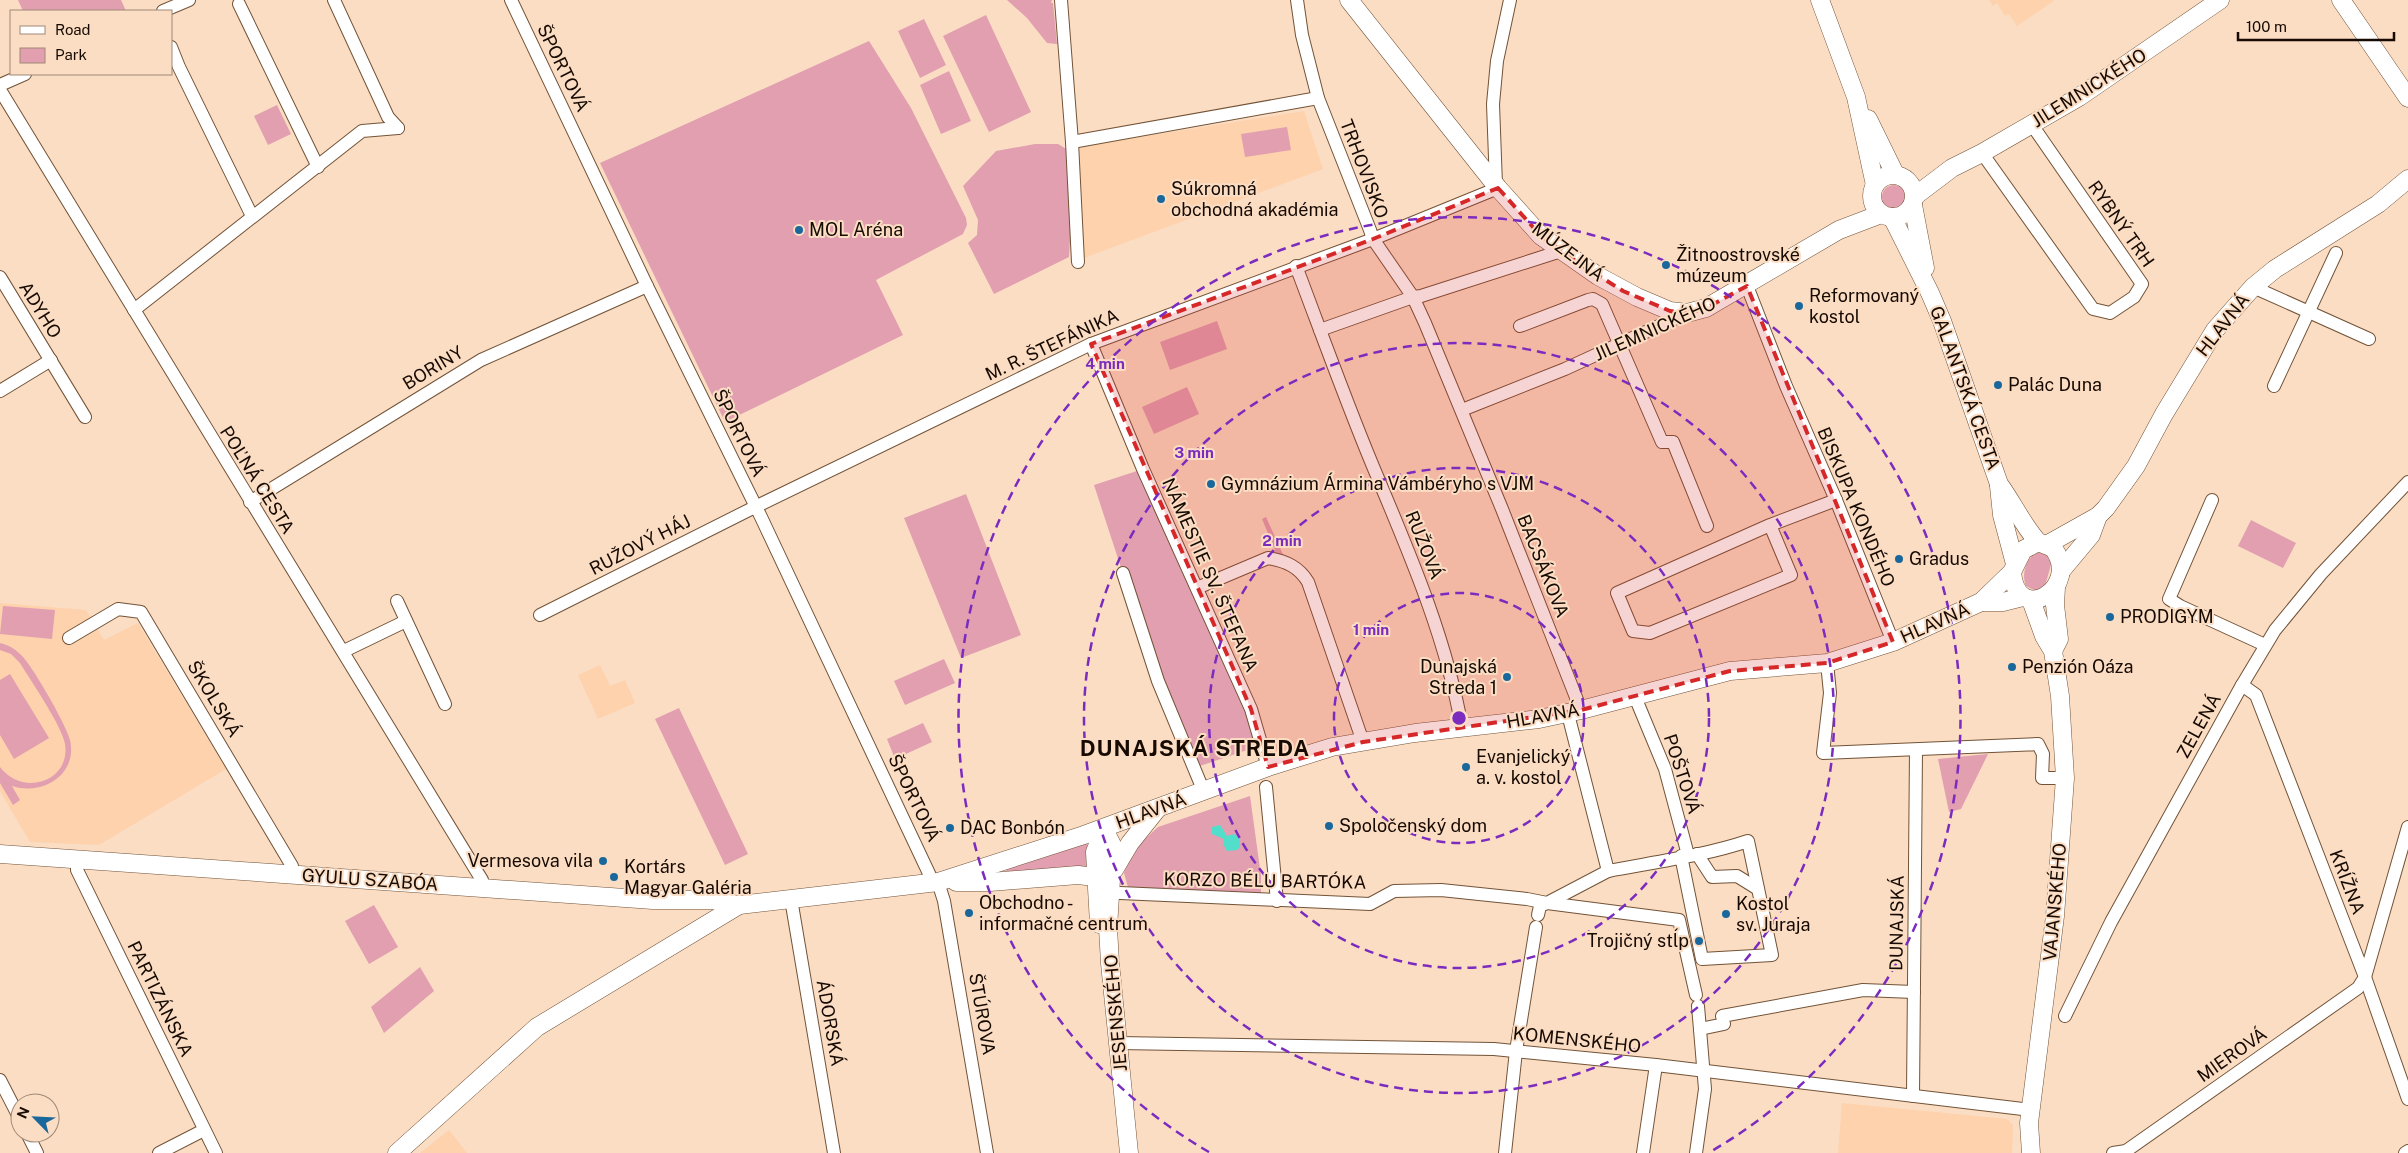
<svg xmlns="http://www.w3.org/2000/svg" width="2408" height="1153" font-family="'Public Sans',sans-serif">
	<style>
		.built { fill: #fdd2ad }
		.green { fill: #e19fb0 }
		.water { fill: #51dfcc }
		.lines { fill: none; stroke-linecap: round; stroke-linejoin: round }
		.street-casing { stroke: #725337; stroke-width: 14 }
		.secondary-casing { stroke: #725337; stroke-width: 19 }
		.street { stroke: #fff; stroke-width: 12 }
		.secondary { stroke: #fff; stroke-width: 18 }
		.marked { fill: #d62828; fill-opacity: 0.2; stroke: #d62828; stroke-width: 4; stroke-dasharray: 10 6; stroke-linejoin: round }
		.ring { fill: none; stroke: #7b2cbf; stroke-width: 2.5; stroke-dasharray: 9 6 }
		.poi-dot { fill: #1a689b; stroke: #fbddc4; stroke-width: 2 }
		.labels { text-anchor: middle; stroke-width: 4; stroke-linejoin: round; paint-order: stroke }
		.street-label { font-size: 18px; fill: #160a02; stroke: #fbddc4 }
		.poi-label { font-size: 18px; fill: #160a02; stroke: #fbddc4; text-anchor: start }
		.district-label { font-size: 22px; font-weight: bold; letter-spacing: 1px; fill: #160a02; stroke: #fbddc4 }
		.centre { fill: #7b2cbf; stroke: #fbddc4; stroke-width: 2.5 }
		.ring-label { font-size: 15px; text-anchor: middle; font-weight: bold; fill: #7b2cbf; stroke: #fbddc4; stroke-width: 4; stroke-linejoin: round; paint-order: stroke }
	</style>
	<rect width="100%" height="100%" fill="#fbddc4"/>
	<g class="built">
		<path d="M1989,0H2055L2017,26L2009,14L2005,16L1997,3L1993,6Z"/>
		<path d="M1304,111L1323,169L1084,258L1078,147Z"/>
		<path d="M0,603L86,610L104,640L138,623L226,769L99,845L30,842L0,791Z"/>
		<path d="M600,665L610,686L625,680L635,703L598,719L578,675Z"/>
		<path d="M1842,1103L2007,1119L2013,1125L2012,1153H1838Z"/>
		<path d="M449,1130L467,1153H420Z"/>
	</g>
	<g class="green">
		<path d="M18,0H121L126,11H23Z"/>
		<path d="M1007,0H1052L1051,3H1053L1057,44L1047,43L1027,18Z"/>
		<path d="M986,15L1031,112L989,132L943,36Z"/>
		<path d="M924,19L946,65L920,78L898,31Z"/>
		<path d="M869,41L911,108L966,218L967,225L963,234L876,280L903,335L725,422L600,163Z"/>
		<path d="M949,71L971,121L941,134L920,85Z"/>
		<path d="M277,105L291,134L268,145L254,116Z"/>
		<path d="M1287,127L1291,150L1245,157L1241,134Z"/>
		<path d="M1035,144H1058L1068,150L1071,223L1069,257L994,294L968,243L977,235L978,220L963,186L996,151Z"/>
		<circle cx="1894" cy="197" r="12"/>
		<path d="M1217,321L1227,349L1170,370L1160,342Z"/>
		<path d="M1187,387L1199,414L1154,434L1142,407Z"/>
		<path d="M1143,469L1262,745L1194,768L1158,681L1094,485Z"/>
		<path d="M966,494L1021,635L961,658L904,518Z"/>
		<path d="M1266,517L1285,559L1263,556L1275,550L1262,519Z"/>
		<path d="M2251,520L2296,543L2283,568L2238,546Z"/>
		<path d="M2037,552L2047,555L2052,561L2045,586L2034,590L2026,586C2021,575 2026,558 2037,552Z"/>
		<path d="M3,606L55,610L52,639L0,634Z"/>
		<path d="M0,643C8,645 14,648 20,654C31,663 67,726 70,740C78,775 42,796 12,786L20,800L13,805L0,783V767C22,797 71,782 65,744C62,726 31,681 20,663L11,654L0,650Z"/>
		<path d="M944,659L955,683L905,705L894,681Z"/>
		<path d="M10,674L49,738L14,759L0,735V680Z"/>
		<path d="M679,708L748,854L725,865L655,719Z"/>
		<path d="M923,723L932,742L895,759L887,739Z"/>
		<path d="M1988,754L1961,809L1949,812L1938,759Z"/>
		<path d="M1250,796L1261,876V898L1129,891L1124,873L1135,848L1158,827Z"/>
		<path d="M1087,843L1088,869L1007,877L1005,864Z"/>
		<path d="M374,905L398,947L369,964L345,921Z"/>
		<path d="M420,967L434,991L384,1033L371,1007Z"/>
	</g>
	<path class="water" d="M1220,825L1227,836L1234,834L1240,839V847L1237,850L1227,851L1223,844L1224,839L1212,834V827Z"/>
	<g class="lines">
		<defs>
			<g id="street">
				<path d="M334,0L388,117L398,128"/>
				<path d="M511,0L647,286L761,517L933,882"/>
				<path d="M1061,0L1072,142L1078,262"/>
				<path d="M1297,0L1302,35L1318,98L1370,230L1373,239L1413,297L1425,323L1502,509L1581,710"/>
				<path d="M239,4L318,167"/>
				<path d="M163,11L189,0"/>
				<path d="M171,47L179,67L252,216"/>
				<path d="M0,85L25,74"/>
				<path d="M0,90L482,880L480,888"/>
				<path d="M1072,142L1318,98"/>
				<path d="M1982,153L2093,309L2110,313L2134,297L2142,284L2032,125"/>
				<path d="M1496,185L1493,104L1497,61L1510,0"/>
				<path d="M1296,266C1321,332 1345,399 1372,464C1408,550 1446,636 1462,728"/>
				<path d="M0,277L85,417"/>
				<path d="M1747,286L1786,386L1836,500L1893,642"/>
				<path d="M2253,287L2369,339"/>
				<path d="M134,310L362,131L398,128"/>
				<path d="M1520,326L1588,300L1593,299L1602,304L1662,442H1673L1707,526"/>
				<path d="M1320,330L1413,297L1421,296L1561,251"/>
				<path d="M1091,344L1143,469L1251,709L1268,767"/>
				<path d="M2274,386L2336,253"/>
				<path d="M0,391L51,360"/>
				<path d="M1462,410L1565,369L1687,313"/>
				<path d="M2212,500L2169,599L2180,606L2265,645"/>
				<path d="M250,502L481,360L647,286"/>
				<path d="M1770,525L1791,575L1650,633L1633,631L1617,593L1770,525L1836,500"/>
				<path d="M1123,573L1158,681L1204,792"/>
				<path d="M1197,588L1268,558C1286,561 1299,567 1308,582L1363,742"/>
				<path d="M397,601L445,704"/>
				<path d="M540,615L755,507L1091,344L1373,239L1498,188"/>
				<path d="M69,638L118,609L141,612L292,866V874"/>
				<path d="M344,651L406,621"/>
				<path d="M1827,663L1830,693L1823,753L2038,744L2043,754L2042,778H2065"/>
				<path d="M2242,685L2256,695L2365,977L2408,1099"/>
				<path d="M1638,704L1665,769L1688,855"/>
				<path d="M1570,722L1608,871C1655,862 1703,856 1748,841L1772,955L1702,959L1681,856"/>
				<path d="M1266,787L1277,901"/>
				<path d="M1697,854L1712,877L1737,876L1758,889"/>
				<path d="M77,859V870L216,1153"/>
				<path d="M938,882L944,901L987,1153"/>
				<path d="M1120,893L1370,904L1394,891L1441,890L1527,899L1547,903L1608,871"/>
				<path d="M791,899L834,1153"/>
				<path d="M1538,915L1540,906L1547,903L1679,920L1696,995"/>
				<path d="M2065,1016L2111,922L2242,685L2275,630L2321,574L2408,482"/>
				<path d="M1700,1029L1724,1024L1722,1016L1863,990L1914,992"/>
				<path d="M1118,1043L1494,1049L1656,1065L2031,1110"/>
				<path d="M0,1080L20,1119"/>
				<path d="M1913,1096L1916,750"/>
				<path d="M27,1133L37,1153"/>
				<path d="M159,1153L204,1130"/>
				<path d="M1505,1153L1516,1051L1536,927"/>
				<path d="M1643,1153L1656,1065"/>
				<path d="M1696,1153L1705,1089L1698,1006"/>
				<path d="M2113,1153L2126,1151L2358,988L2365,977L2408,827"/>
				<path d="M2405,1153L2408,1151"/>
			</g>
			<g id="secondary">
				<path d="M1349,0L1498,188L1541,236L1598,276L1637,297L1670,311L1687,313L1706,308L1839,230L1881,214"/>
				<path d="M1820,0L1856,97L1875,185"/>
				<path d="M2341,0L2408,98"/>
				<path d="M1868,119L1895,174"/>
				<circle cx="1893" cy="196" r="21"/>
				<path d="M1915,196L1952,168L1982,153L2079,97L2220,0"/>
				<path d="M1913,205L1925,268"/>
				<path d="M1892,217L1930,293L1942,321L1999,484C2013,503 2022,524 2038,542"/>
				<path d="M1999,486L2002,515L2015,564"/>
				<path d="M2038,542L2053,548C2083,587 2017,628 2012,572L2023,550Z"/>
				<path d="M2048,544L2098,516L2106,508L2136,466L2164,414L2215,330L2253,287L2275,269L2378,204L2408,179"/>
				<path d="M2061,571L2091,535L2098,516"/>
				<path d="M1981,602L2012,572"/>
				<path d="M2053,651L2059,639L2055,605L2056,587"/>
				<path d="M1104,829L1113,847L1108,928L1110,963L1129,1153"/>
				<path d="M0,854L653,900H712L739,905L938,882L1084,835L1268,767L1332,747L1415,733L1539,719L1581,710L1730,671L1827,663L1893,642L1981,602H2003L2023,597"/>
				<path d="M1114,870L1130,843L1158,808"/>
				<path d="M956,882H990L1078,875L1095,877"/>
				<path d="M1099,924L1095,852L1104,829"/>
				<path d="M397,1153L537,1027L739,905"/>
				<path d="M2031,1153L2029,1123L2055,916L2065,778L2060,696L2053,651L2044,636L2031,600"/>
			</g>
		</defs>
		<use href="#street" class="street-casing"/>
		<use href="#secondary" class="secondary-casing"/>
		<use href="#street" class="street"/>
		<use href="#secondary" class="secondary"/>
	</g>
	<path class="marked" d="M1498,188L1541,236L1577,262L1623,291L1670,311L1687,313L1706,308L1747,286L1893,642L1827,663L1730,671L1581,710L1363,742L1268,767L1251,709L1091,344L1373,239Z"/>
	<g class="ring">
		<circle cx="1459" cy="718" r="125"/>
		<circle cx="1459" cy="718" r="250"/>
		<circle cx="1459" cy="718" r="375"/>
		<path d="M1209 1152A501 501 0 1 1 1710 1152"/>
	</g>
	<g class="poi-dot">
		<circle cx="1161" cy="199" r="5"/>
		<circle cx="799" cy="230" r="5"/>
		<circle cx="1666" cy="265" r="5"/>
		<circle cx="1799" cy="306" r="5"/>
		<circle cx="1998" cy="385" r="5"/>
		<circle cx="1211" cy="484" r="5"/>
		<circle cx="1899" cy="559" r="5"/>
		<circle cx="2110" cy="617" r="5"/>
		<circle cx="2012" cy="667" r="5"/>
		<circle cx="1507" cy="677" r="5"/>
		<circle cx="1466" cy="767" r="5"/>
		<circle cx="1329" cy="826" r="5"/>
		<circle cx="950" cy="828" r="5"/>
		<circle cx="603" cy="861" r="5"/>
		<circle cx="614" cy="877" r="5"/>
		<circle cx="969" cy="913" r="5"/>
		<circle cx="1726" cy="914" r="5"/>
		<circle cx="1699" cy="941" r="5"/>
	</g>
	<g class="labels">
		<g class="street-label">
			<text transform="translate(563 68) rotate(64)" y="6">ŠPORTOVÁ</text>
			<text transform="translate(2089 88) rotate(-32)" y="6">JILEMNICKÉHO</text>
			<text transform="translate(1364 169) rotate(69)" y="6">TRHOVISKO</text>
			<text transform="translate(2121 224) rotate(55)" y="6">RYBNÝ TRH</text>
			<text transform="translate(1568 252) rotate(37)" y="6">MÚZEJNÁ</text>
			<text transform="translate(40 310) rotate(58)" y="6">ADYHO</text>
			<text transform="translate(2223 325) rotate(-52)" y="6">HLAVNÁ</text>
			<text transform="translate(1655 329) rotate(-24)" y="6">JILEMNICKÉHO</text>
			<text transform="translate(1052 345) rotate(-25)" y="6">M. R. ŠTEFÁNIKA</text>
			<text transform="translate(433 368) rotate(-31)" y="6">BORINY</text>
			<text transform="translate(1965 388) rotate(70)" y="6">GALANTSKÁ CESTA</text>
			<text transform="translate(739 433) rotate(64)" y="6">ŠPORTOVÁ</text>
			<text transform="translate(257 480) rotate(58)" y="6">POĽNÁ CESTA</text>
			<text transform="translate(1856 507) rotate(67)" y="6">BISKUPA KONDÉHO</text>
			<text transform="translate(640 545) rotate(-27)" y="6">RUŽOVÝ HÁJ</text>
			<text transform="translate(1424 545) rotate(68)" y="6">RUŽOVÁ</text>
			<text transform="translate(1543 566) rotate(68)" y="6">BACSÁKOVA</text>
			<text transform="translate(1210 575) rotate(66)" y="6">NÁMESTIE SV. ŠTEFANA</text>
			<text transform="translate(1935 623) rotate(-24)" y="6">HLAVNÁ</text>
			<text transform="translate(214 699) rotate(59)" y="6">ŠKOLSKÁ</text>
			<text transform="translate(1543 716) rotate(-10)" y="6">HLAVNÁ</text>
			<text transform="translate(2199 726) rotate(-61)" y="6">ZELENÁ</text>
			<text transform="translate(1682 774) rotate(72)" y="6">POŠTOVÁ</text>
			<text transform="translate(914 798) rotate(64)" y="6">ŠPORTOVÁ</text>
			<text transform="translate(1151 811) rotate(-20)" y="6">HLAVNÁ</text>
			<text transform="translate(370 880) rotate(4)" y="6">GYULU SZABÓA</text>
			<text transform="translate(1265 881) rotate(1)" y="6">KORZO BÉLU BARTÓKA</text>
			<text transform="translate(2347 882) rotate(69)" y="6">KRÍŽNA</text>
			<text transform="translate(2055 902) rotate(-85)" y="6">VAJANSKÉHO</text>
			<text transform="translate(1897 923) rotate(-89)" y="6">DUNAJSKÁ</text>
			<text transform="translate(160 999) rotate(64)" y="6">PARTIZÁNSKA</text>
			<text transform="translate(1116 1013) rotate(-95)" y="6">JESENSKÉHO</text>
			<text transform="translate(982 1014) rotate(80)" y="6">ŠTÚROVA</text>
			<text transform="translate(830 1023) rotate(80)" y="6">ÁDORSKÁ</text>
			<text transform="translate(1577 1040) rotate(6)" y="6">KOMENSKÉHO</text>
			<text transform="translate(2232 1055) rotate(-35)" y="6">MIEROVÁ</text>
		</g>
		<g class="poi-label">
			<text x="1171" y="195">Súkromná<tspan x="1171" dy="21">obchodná akadémia</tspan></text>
			<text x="809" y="236">MOL Aréna</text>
			<text x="1676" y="261">Žitnoostrovské<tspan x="1676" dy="21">múzeum</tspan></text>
			<text x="1809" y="302">Reformovaný<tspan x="1809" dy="21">kostol</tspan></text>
			<text x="2008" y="391">Palác Duna</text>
			<text x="1221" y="490">Gymnázium Ármina Vámbéryho s VJM</text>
			<text x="1909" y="565">Gradus</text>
			<text x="2120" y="623">PRODIGYM</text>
			<text x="1497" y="673" text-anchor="end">Dunajská<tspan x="1497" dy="21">Streda 1</tspan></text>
			<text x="2022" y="673">Penzión Oáza</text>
			<text x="1476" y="763">Evanjelický<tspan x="1476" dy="21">a. v. kostol</tspan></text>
			<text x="1339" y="832">Spoločenský dom</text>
			<text x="960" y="834">DAC Bonbón</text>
			<text x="593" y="867" text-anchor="end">Vermesova vila</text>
			<text x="624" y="873">Kortárs<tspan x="624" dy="21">Magyar Galéria</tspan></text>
			<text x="979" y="909">Obchodno -<tspan x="979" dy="21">informačné centrum</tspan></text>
			<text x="1736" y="910">Kostol<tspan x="1736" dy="21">sv. Juraja</tspan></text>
			<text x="1689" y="947" text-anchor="end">Trojičný stĺp</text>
		</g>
		<g class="district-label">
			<text x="1195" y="756">DUNAJSKÁ STREDA</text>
		</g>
	</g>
	<circle cx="1459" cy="718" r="8" class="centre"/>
	<g class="ring-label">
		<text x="1105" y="369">4 min</text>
		<text x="1194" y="458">3 min</text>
		<text x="1282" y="546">2 min</text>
		<text x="1371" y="635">1 min</text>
	</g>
	<rect x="10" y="10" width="162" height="65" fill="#fbddc4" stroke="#9f8976"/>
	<rect x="20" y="26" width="25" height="8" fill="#ffffff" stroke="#9f8976"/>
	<text x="55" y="35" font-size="15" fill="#160a02">Road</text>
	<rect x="20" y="48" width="25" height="15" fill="#e19fb0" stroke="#9f8976"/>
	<text x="55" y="60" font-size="15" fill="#160a02">Park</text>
	<g transform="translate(35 1118) rotate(294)"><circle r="24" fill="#fbddc4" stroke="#9f8976"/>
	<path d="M0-4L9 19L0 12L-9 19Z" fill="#1a689b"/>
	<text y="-8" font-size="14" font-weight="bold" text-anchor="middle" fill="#160a02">N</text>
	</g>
	<path d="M2238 32v8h156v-8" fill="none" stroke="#160a02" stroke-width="2.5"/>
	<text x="2246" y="32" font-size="15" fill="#160a02" stroke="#fbddc4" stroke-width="4" paint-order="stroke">100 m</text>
</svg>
